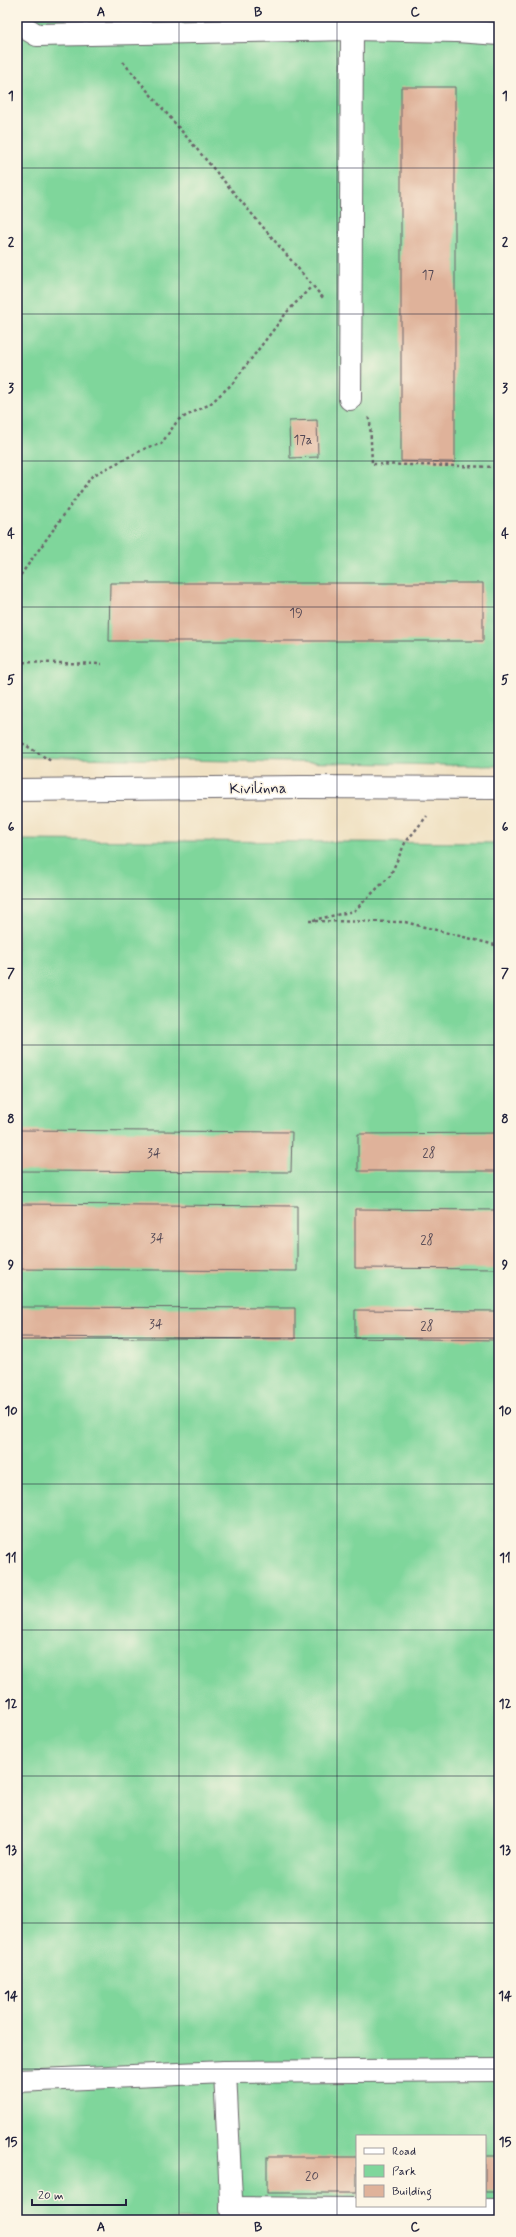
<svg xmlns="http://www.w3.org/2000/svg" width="516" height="2237" font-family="Mynerve,sans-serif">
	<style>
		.green { fill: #7fd69b; stroke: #507c6b; fill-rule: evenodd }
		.building { fill: #dfb29a }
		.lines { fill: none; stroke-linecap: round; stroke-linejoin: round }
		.minor-casing { stroke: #6a656a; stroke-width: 24 }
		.path { stroke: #6a656a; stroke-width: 2.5; stroke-dasharray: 3 3; stroke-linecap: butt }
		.minor { stroke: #fff; stroke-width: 22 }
		.grid { fill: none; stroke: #22223b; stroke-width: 1; stroke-opacity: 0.55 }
		.labels { text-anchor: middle; stroke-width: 3.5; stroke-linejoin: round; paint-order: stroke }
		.number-label { font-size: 13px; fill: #514653 }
		.street-label { font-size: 15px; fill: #22223b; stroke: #fcf5e5 }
		.neatline { fill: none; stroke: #22223b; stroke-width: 1.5 }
		.grid-label { font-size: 13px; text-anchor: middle; font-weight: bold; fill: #22223b }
	</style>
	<rect width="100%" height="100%" fill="#fcf5e5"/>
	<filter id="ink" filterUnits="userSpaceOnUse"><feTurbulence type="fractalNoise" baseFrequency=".025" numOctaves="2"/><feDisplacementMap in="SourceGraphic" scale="8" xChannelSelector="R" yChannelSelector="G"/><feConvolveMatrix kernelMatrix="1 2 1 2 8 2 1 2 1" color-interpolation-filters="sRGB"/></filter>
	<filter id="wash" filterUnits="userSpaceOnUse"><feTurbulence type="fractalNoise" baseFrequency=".012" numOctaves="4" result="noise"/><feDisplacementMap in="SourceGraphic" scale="16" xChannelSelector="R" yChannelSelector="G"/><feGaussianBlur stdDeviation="0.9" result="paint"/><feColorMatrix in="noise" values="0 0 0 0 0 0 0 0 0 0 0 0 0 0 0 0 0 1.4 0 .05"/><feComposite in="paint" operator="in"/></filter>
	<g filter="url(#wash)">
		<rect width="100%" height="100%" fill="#f0e1c2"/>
		<g class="green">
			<path d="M17,17H499V766L17,757Z"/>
			<path d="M17,840L499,843V2220H17ZM357,2136H485V2206H357Z"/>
		</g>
		<g id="blocks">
			<g class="building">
				<path d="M401,87H455V462L401,461Z"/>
				<path d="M317,420L318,457L290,458L289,421Z"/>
				<path d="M110,583H483V641H109Z"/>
				<path d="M17,1130L292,1132L291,1172L17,1171Z"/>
				<path d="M499,1133V1171H358V1134Z"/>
				<path d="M17,1204L297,1206V1271L17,1269Z"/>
				<path d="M355,1209L499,1210V1269L355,1268Z"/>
				<path d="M17,1307L295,1308V1339L17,1337Z"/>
				<path d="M355,1310L499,1311V1340L355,1338Z"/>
				<rect x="485" y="2156" width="14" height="36"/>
				<rect x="267" y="2157" width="90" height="36"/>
			</g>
		</g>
	</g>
	<g filter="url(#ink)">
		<use href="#blocks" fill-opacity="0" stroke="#6a656a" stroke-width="1"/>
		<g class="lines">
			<defs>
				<g id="minor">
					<path d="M458,17L457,31L499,34"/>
					<path d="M17,23L37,35L352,29L457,31"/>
					<path d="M350,399L352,29"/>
					<path d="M17,790L302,787L499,788"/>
					<path d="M225,2072L232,2220"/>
					<path d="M17,2081L225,2072L499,2070"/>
					<path d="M231,2208L499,2210"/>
				</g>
			</defs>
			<use href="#minor" class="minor-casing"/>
			<g class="path">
				<path d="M123,62L324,299"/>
				<path d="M368,418L370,420L372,464L499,467"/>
				<path d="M17,580L92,476L148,447L161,444L178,420L210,404L232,384L287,312L312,286"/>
				<path d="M17,662L102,664"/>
				<path d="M17,740L51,761"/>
				<path d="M313,920L354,911L390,876L405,843L427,816"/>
				<path d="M309,921L405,922L499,946"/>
			</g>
			<use href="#minor" class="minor"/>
		</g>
	</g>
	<path class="grid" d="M179,17V2220M337,17V2220M17,168H499M17,314H499M17,461H499M17,607H499M17,753H499M17,899H499M17,1045H499M17,1192H499M17,1338H499M17,1484H499M17,1630H499M17,1776H499M17,1923H499M17,2069H499"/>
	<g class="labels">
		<g class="number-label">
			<text x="428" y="279">17</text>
			<text x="303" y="444">17a</text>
			<text x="296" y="617">19</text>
			<text x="154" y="1157">34</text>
			<text x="429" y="1157">28</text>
			<text x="157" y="1242">34</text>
			<text x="427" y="1244">28</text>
			<text x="156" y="1328">34</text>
			<text x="427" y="1330">28</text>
			<text x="312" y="2180">20</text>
		</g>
		<g class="street-label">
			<text transform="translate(258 788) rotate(-1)" y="5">Kivilinna</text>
		</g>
	</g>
	<rect width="516" height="2237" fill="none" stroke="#fcf5e5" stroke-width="44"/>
	<rect x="356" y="2135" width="130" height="72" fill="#fcf5e5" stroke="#a5a1a1"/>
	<rect x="364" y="2148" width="20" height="6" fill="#ffffff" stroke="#a5a1a1"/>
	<text x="392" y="2155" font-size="12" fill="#22223b">Road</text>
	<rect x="364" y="2165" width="20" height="12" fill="#7fd69b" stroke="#a5a1a1"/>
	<text x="392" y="2175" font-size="12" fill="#22223b">Park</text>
	<rect x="364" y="2185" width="20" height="12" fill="#dfb29a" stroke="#a5a1a1"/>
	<text x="392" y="2195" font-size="12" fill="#22223b">Building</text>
	<path d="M32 2199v6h94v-6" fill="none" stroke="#22223b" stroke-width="2"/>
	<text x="38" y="2199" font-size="12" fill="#22223b" stroke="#fcf5e5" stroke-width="3" paint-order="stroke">20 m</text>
	<rect x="22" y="22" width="472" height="2193" class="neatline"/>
	<g class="grid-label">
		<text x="101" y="16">A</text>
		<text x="258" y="16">B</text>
		<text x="415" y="16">C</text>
		<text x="11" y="100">1</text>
		<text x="505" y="100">1</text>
		<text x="11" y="246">2</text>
		<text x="505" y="246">2</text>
		<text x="11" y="392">3</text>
		<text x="505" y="392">3</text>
		<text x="11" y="538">4</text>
		<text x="505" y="538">4</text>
		<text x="11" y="684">5</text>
		<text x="505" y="684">5</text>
		<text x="11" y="831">6</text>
		<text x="505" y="831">6</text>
		<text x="11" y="977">7</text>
		<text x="505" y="977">7</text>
		<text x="11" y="1123">8</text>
		<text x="505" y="1123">8</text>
		<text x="11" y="1269">9</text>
		<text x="505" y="1269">9</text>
		<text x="11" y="1415">10</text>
		<text x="505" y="1415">10</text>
		<text x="11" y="1562">11</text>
		<text x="505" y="1562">11</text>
		<text x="11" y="1708">12</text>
		<text x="505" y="1708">12</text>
		<text x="11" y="1854">13</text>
		<text x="505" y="1854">13</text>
		<text x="11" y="2000">14</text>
		<text x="505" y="2000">14</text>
		<text x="11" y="2146">15</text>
		<text x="505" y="2146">15</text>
		<text x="101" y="2231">A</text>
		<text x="258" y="2231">B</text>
		<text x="415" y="2231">C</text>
	</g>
</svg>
